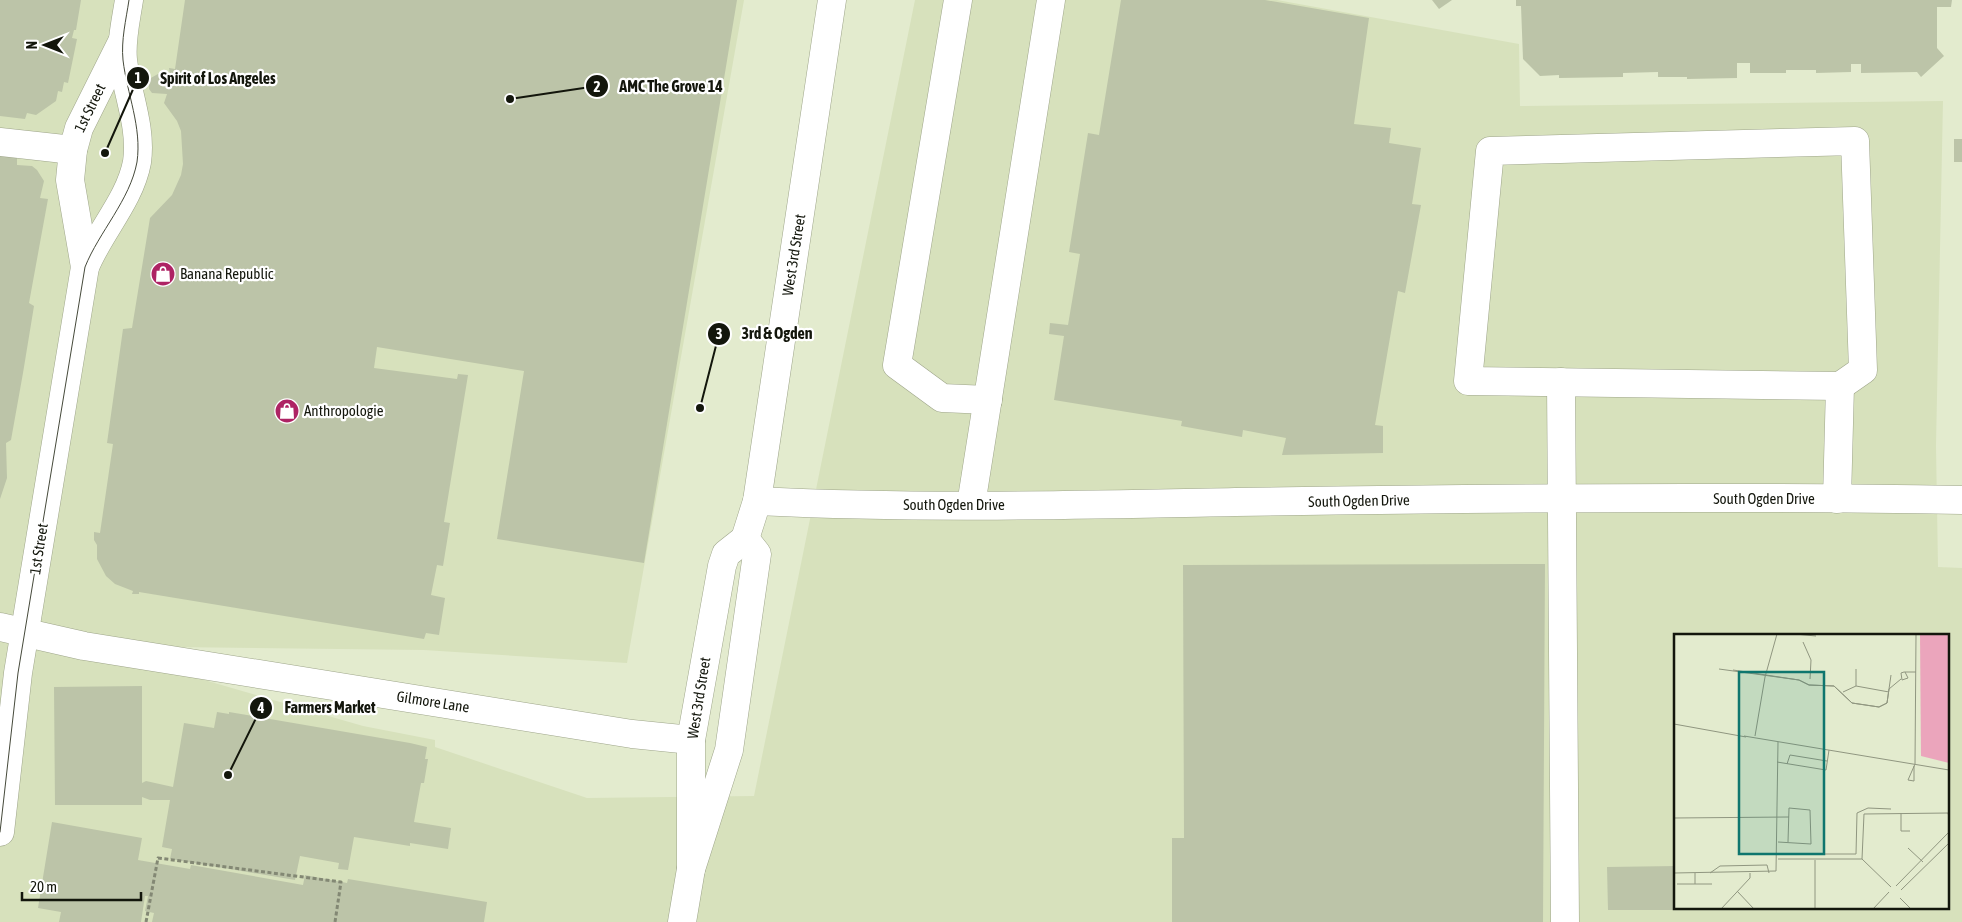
<svg xmlns="http://www.w3.org/2000/svg" width="1962" height="922" font-family="'Asap Condensed',sans-serif">
	<style>
		.built { fill: #d7e1bc; fill-rule: evenodd }
		.building { fill: #bcc4a8 }
		.lines { fill: none; stroke-linecap: round; stroke-linejoin: round }
		.minor-casing { stroke: #9ea58a; stroke-width: 29 }
		.major-casing { stroke: #9ea58a; stroke-width: 29 }
		.path { stroke: #838874; stroke-width: 3; stroke-dasharray: 4 2.5; stroke-linecap: butt }
		.minor { stroke: #fff; stroke-width: 28 }
		.major { stroke: #fff; stroke-width: 28 }
		.tram { stroke: #45493a; stroke-width: 1 }
		.labels { text-anchor: middle; stroke-width: 4.5; stroke-linejoin: round; paint-order: stroke }
		.street-label { font-size: 15px; fill: #13160c; stroke: #fff }
		.poi-label { font-size: 15px; fill: #13160c; stroke: #fff; text-anchor: start }
		.inset-road { fill: none; stroke: #909680; stroke-width: 1 }
		.view { fill: #0f766e; fill-opacity: 0.15; stroke: #0f766e; stroke-width: 2.5 }
		.inset-edge { fill: none; stroke: #13160c; stroke-width: 2.5 }
		.leader { fill: none; stroke: #13160c; stroke-width: 2 }
		.callout-dot { fill: #13160c; stroke: #fff; stroke-width: 2 }
		.mark-label { font-size: 15px; text-anchor: middle; font-weight: bold; fill: #fff }
		.callout-label { font-size: 16px; text-anchor: middle; font-weight: bold; fill: #13160c; stroke: #fff; stroke-width: 4.5; stroke-linejoin: round; paint-order: stroke }
	</style>
	<rect width="100%" height="100%" fill="#e3ebce"/>
	<path class="built" d="M0,0H744L627,663L424,650L87,646L363,726L435,740V747L587,798L754,796L915,0H1277L1519,44L1520,106L1943,101L1936,446L1938,567L1962,568V922H0ZM1676,636H1948V908H1676Z"/>
	<g class="building">
		<path d="M0,0H81L76,30H74L72,38L77,39L68,83L64,82L62,92L58,91L56,101L36,115L27,113L25,119L0,116Z"/>
		<path d="M185,0H737L644,563L497,539L524,371L377,347L374,368L457,379L458,374L468,375L444,522L450,523L443,566L437,565L431,595L445,598L439,635L426,633L424,639L139,592V594H132L133,591L115,584L106,576L97,559V545L94,540V532L100,533L113,444L107,443L123,329L132,328L150,218L172,195L181,175L183,164L181,131L177,121L164,103L167,94L152,93L149,89V79L158,74L170,76L169,68L175,69Z"/>
		<path d="M1121,0H1265L1369,18L1354,124L1391,128L1389,143L1421,148L1412,204L1421,205L1405,293L1398,291L1375,425L1383,426V453L1282,455L1286,438L1243,430L1242,437L1181,426L1182,421L1054,400L1064,336L1049,334L1050,323L1068,325L1080,254L1069,252L1088,133L1099,135Z"/>
		<path d="M1432,0H1452L1439,9Z"/>
		<path d="M1516,0H1952L1951,7H1937V48L1944,56L1921,77L1917,72L1861,73V64H1851V72L1816,73V70H1786V73H1750V63H1737V78L1687,79V77H1658V72L1623,73V77L1559,78V75L1540,76L1523,59L1521,6H1516Z"/>
		<rect x="1954" y="139" width="8" height="23"/>
		<path d="M0,156L17,157V165L32,166L37,170L44,181L40,198L48,199L29,303L34,306L23,373L11,440L6,443L7,478L0,499Z"/>
		<path d="M1545,564L1543,922H1172V838H1184L1183,565Z"/>
		<path d="M142,686V783L146,781L173,787L184,723L214,728L217,712L229,714V712L410,743L427,747L425,759H428L424,783H421L414,822L451,828L448,849L410,843V846L354,837L348,870L338,869L339,863L300,856L295,880L170,859L172,849L162,847L170,800H150L142,797V805H55L54,687Z"/>
		<path d="M52,822L142,838L138,860L190,869L191,865L303,885L305,875L347,883L348,879L487,902L484,922H152L154,913L145,911L148,896H145L141,922H59L61,912L38,908Z"/>
		<path d="M1676,866V910H1608L1607,867Z"/>
	</g>
	<g class="lines">
		<defs>
			<g id="minor">
				<path d="M958,0L897,365L942,398L988,400"/>
				<path d="M1855,141L1863,370L1840,386L1468,381L1490,151Z"/>
				<path d="M0,142L73,150"/>
				<path d="M85,267L70,180L73,150L79,128L122,42"/>
				<path d="M1561,382L1565,922"/>
				<path d="M1837,499L1840,386"/>
				<path d="M757,501C916,509 1076,505 1235,502C1477,498 1720,496 1962,500"/>
				<path d="M971,505L1051,0"/>
				<path d="M0,627L84,646L632,734L691,740"/>
				<path d="M0,832L18,673L85,267C99,232 130,200 137,162C142,127 127,94 123,60C121,40 126,20 129,0"/>
			</g>
			<g id="major">
				<path d="M691,869V740L722,566L726,554L745,539L757,501L832,0"/>
				<path d="M682,922L691,869L729,750L757,554L745,539"/>
			</g>
		</defs>
		<use href="#minor" class="minor-casing"/>
		<use href="#major" class="major-casing"/>
		<path class="path" d="M146,922L158,858L341,882L335,922"/>
		<use href="#minor" class="minor"/>
		<use href="#major" class="major"/>
		<path class="tram" d="M0,832L18,673L85,267C99,232 130,200 137,162C142,127 127,94 123,60C121,40 126,20 129,0"/>
	</g>
	<defs>
		<symbol id="shop-disc" viewBox="-11 -11 22 22"><circle r="9.5" fill="#ae2364" stroke="#fff"/><path d="M-5-2.5h2.3a2.7 3.5 0 0 1 5.4 0H5L5.5 6h-11ZM-1.5-2.5h3a1.5 2.3 0 0 0-3 0Z" fill="#fff"/></symbol>
	</defs>
	<g fill-rule="evenodd">
		<use href="#shop-disc" x="149" y="260" width="28" height="28"/>
		<use href="#shop-disc" x="273" y="397" width="28" height="28"/>
	</g>
	<g class="labels">
		<g class="street-label">
			<text transform="translate(90 108) rotate(-64)" y="5">1st Street</text>
			<text transform="translate(794 255) rotate(-81)" y="5">West 3rd Street</text>
			<text x="1764" y="504">South Ogden Drive</text>
			<text transform="translate(1359 501) rotate(-1)" y="5">South Ogden Drive</text>
			<text x="954" y="510">South Ogden Drive</text>
			<text transform="translate(39 549) rotate(-81)" y="5">1st Street</text>
			<text transform="translate(699 698) rotate(-81)" y="5">West 3rd Street</text>
			<text transform="translate(433 702) rotate(9)" y="5">Gilmore Lane</text>
		</g>
		<g class="poi-label">
			<text x="180" y="279">Banana Republic</text>
			<text x="304" y="416">Anthropologie</text>
		</g>
	</g>
	<g transform="translate(1674 634)">
		<rect width="275" height="275" fill="#e3ebce"/>
		<path d="M246,0H275V129L247,122Z" fill="#eba5bc"/>
		<path class="inset-road" d="M121,0L142,2M129,8L137,26L136,45M45,35L125,46L135,51L160,52L178,69L205,73L213,69L217,41M59,36L125,46L135,51L160,52L178,69L205,73L213,69L215,55L227,45M231,38L234,44L228,46L227,39L230,38H242M182,52V35M169,58L182,52L215,58M0,90L72,103M70,102L275,136M81,102L91,43L103,0M103,128L152,136L155,116M113,130L116,121L153,127M240,132V147L234,146L241,130L242,0M227,179V197H236M0,184L115,183M104,208L137,210L136,176L115,174L114,208M234,214L249,228M104,220H182L183,179L194,174L217,175M104,225H188L217,253M188,225L190,180L274,179L275,183M141,226V275M0,239L102,237L104,108M36,239L46,232L93,231L95,239M3,250H21V239M21,250H38M222,252L275,198M227,256L275,209M63,257L80,275M226,264L237,275M47,275L76,244V239M199,275L215,258"/>
		<path class="view" d="M65,38H150V220H65Z"/>
		<rect width="275" height="275" class="inset-edge"/>
	</g>
	<path class="leader" d="M105 153L138 78M510 99L597 86M700 408L719 334M228 775L261 708"/>
	<g class="callout-dot">
		<circle cx="105" cy="153" r="5"/>
		<circle cx="510" cy="99" r="5"/>
		<circle cx="700" cy="408" r="5"/>
		<circle cx="228" cy="775" r="5"/>
		<circle cx="138" cy="78" r="12"/>
		<circle cx="597" cy="86" r="12"/>
		<circle cx="719" cy="334" r="12"/>
		<circle cx="261" cy="708" r="12"/>
	</g>
	<g class="mark-label">
		<text x="138" y="83">1</text>
		<text x="597" y="92">2</text>
		<text x="719" y="339">3</text>
		<text x="261" y="713">4</text>
	</g>
	<g class="callout-label">
		<text x="218" y="84">Spirit of Los Angeles</text>
		<text x="671" y="92">AMC The Grove 14</text>
		<text x="777" y="339">3rd &amp; Ogden</text>
		<text x="330" y="713">Farmers Market</text>
	</g>
	<g transform="translate(45 45) rotate(270)" stroke="#ffffff" stroke-width="4" paint-order="stroke">
	<path d="M0-4L9 19L0 12L-9 19Z" fill="#13160c"/>
	<text y="-8" font-size="14" font-weight="bold" text-anchor="middle" fill="#13160c">N</text>
	</g>
	<path d="M22 892v8h119v-8" fill="none" stroke="#13160c" stroke-width="2.5"/>
	<text x="30" y="892" font-size="15" fill="#13160c" stroke="#ffffff" stroke-width="4" paint-order="stroke">20 m</text>
</svg>
